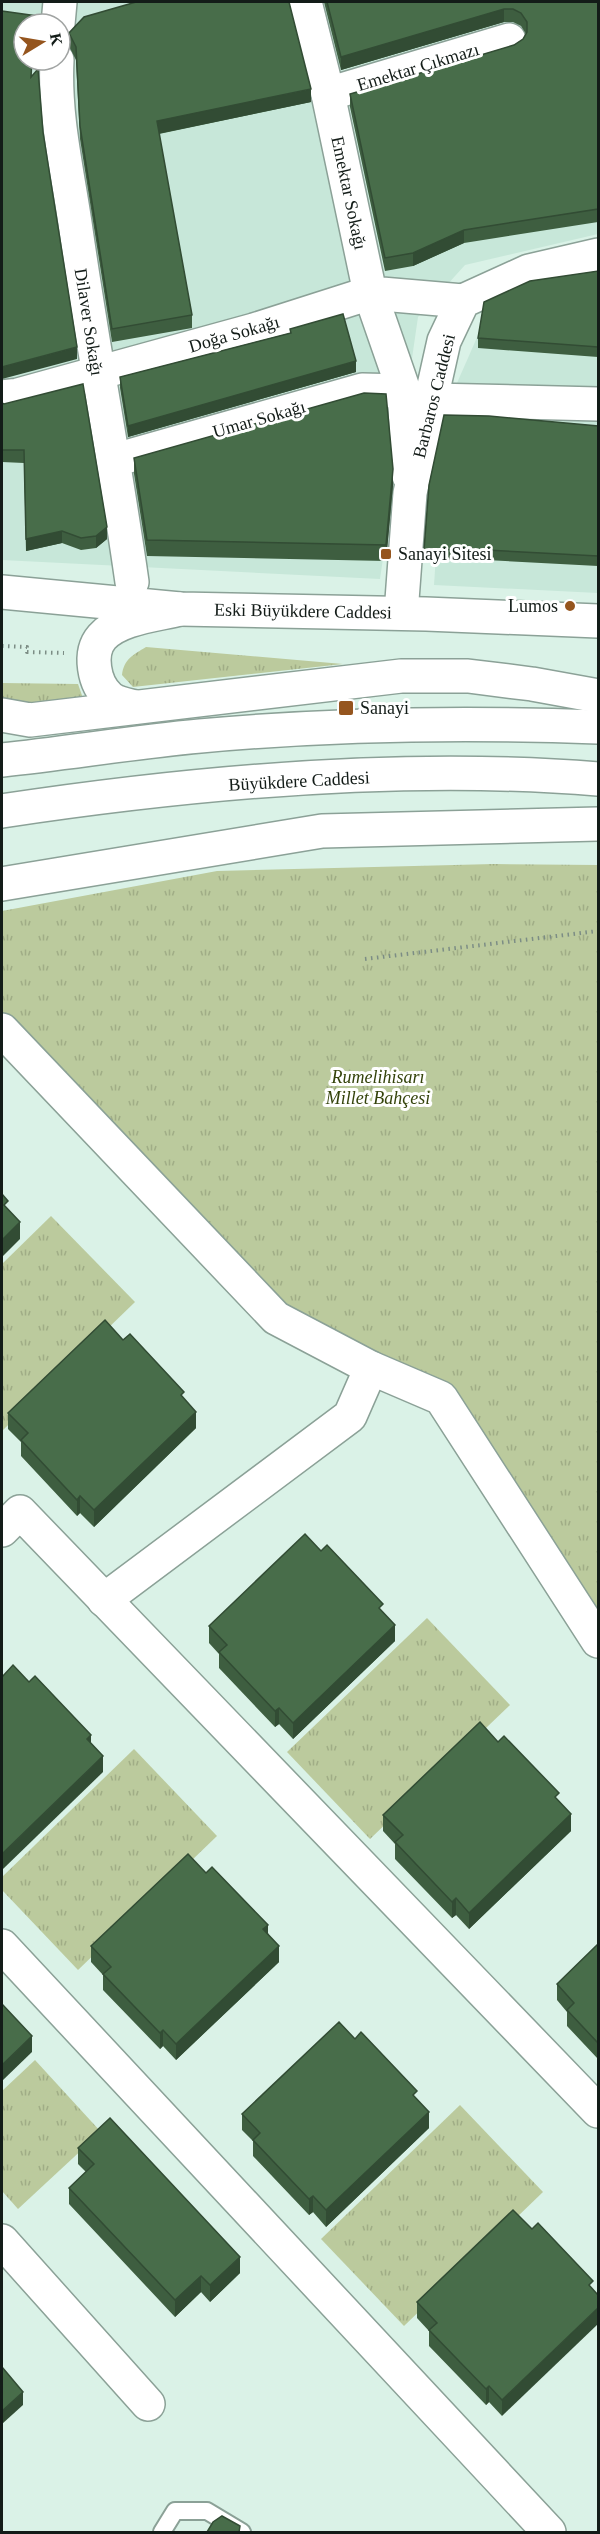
<svg xmlns="http://www.w3.org/2000/svg" width="600" height="2534" font-family="Georgia,serif">
	<style>
		.built { fill: #c7e7d9; fill-rule: evenodd }
		.grass { fill: url(#grass-tufts) }
		.lines { fill: none; stroke-linecap: round; stroke-linejoin: round }
		.service-casing { stroke: #8ba197; stroke-width: 20 }
		.minor-casing { stroke: #8ba197; stroke-width: 36 }
		.tertiary-casing { stroke: #8ba197; stroke-width: 36 }
		.primary-casing { stroke: #8ba197; stroke-width: 36 }
		.path { stroke: #7c8d85; stroke-width: 4; stroke-dasharray: 1.5 4.5; stroke-linecap: butt }
		.service { stroke: #fff; stroke-width: 16 }
		.minor { stroke: #fff; stroke-width: 33 }
		.tertiary { stroke: #fff; stroke-width: 33 }
		.primary { stroke: #fff; stroke-width: 33 }
		.wall { fill: #3e5e40 }
		.shaded-wall { fill: #324c34 }
		.building { fill: #486d4a; stroke: #324c34; stroke-width: 1.5 }
		.poi-dot { fill: #95551e; stroke: #fff; stroke-width: 2 }
		.labels { text-anchor: middle; stroke-width: 6; stroke-linejoin: round; paint-order: stroke }
		.street-label { font-size: 18px; fill: #131c18; stroke: #fff }
		.poi-label { font-size: 18px; fill: #131c18; stroke: #fff; text-anchor: start }
		.park-label { font-size: 18px; font-style: italic; fill: #34430b; stroke: #fff }
	</style>
	<defs>
		<pattern id="grass-tufts" width="24" height="20" patternUnits="userSpaceOnUse" patternTransform="scale(1.5)"><rect width="24" height="20" fill="#bbca9d"/><path d="M3 7l-1-3M5 7V3M7 7l1-3M15 17l-1-3M17 17v-4M19 17l1-3" fill="none" stroke="#a0ad86"/></pattern>
	</defs>
	<rect width="100%" height="100%" fill="#daf2e7"/>
	<g class="built">
		<path d="M2,2H598V234L465,265L418,317L380,579L2,560ZM24,24H60V60H24Z"/>
		<path d="M598,281V593L434,585L446,408L486,317Z"/>
	</g>
	<g class="grass">
		<path d="M146,647L343,664L133,687L122,675C124,659 133,655 146,647Z"/>
		<path d="M2,683L78,684L86,707L2,702Z"/>
		<path d="M494,864L598,865V1625L446,1385L286,1311L2,1012V911L217,871Z"/>
		<path d="M51,1216L135,1302L2,1431V1264Z"/>
		<path d="M427,1618L510,1705L370,1839L287,1752Z"/>
		<path d="M134,1749L217,1836L78,1970L2,1890V1877Z"/>
		<path d="M35,2060L101,2132L18,2209L2,2191V2091Z"/>
		<path d="M460,2105L543,2192L404,2326L321,2239Z"/>
	</g>
	<g class="lines">
		<defs>
			<path id="service" d="M162,2532L175,2511H207L242,2532"/>
			<g id="minor">
				<path d="M305,2L328,94L370,293L463,301"/>
				<path d="M58,24L60,2"/>
				<path d="M57,60C54,114 67,169 75,223C92,343 115,462 132,582"/>
				<path d="M328,94L509,40"/>
				<path d="M2,397L18,395L254,330L370,293L404,391L409,476"/>
				<path d="M432,400L598,404"/>
				<path d="M115,460L362,390L404,391"/>
				<path d="M2,1030L276,1318L371,1368L441,1398L598,1641"/>
				<path d="M2,1530L20,1512L598,2111"/>
				<path d="M104,1600L350,1416L371,1368"/>
				<path d="M2,1946L549,2532"/>
				<path d="M2,2241L148,2404"/>
			</g>
			<g id="tertiary">
				<path d="M2,592L180,609L426,614L598,621"/>
				<path d="M402,600L410,493L444,341L463,301L529,271L598,255"/>
			</g>
			<g id="primary">
				<path d="M135,707C127,705 115,703 109,697C94,684 88,653 102,637C119,618 156,615 180,609"/>
				<path d="M2,715L30,720L401,676H468L532,684L598,696"/>
				<path d="M2,760C68,753 134,742 200,736C332,724 466,722 598,727"/>
				<path d="M2,811C194,782 404,763 598,779"/>
				<path d="M2,884L322,831L598,824"/>
			</g>
		</defs>
		<use href="#service" class="service-casing"/>
		<use href="#minor" class="minor-casing"/>
		<use href="#tertiary" class="tertiary-casing"/>
		<use href="#primary" class="primary-casing"/>
		<g class="path">
			<path d="M2,646L27,647V652L64,653"/>
			<path d="M365,959L598,931"/>
		</g>
		<use href="#service" class="service"/>
		<use href="#minor" class="minor"/>
		<use href="#tertiary" class="tertiary"/>
		<use href="#primary" class="primary"/>
	</g>
	<g class="wall">
		<path d="M324,2H598V222L464,243L413,266L385,271L350,107V94L514,45L523,39L526,34L521,26L513,22H504L341,70Z"/>
		<path d="M69,33L311,102L159,134L192,315V328L112,342L80,139L76,60L69,46Z"/>
		<path d="M598,271V357L478,348V338Z"/>
		<path d="M290,329L356,372L128,437L120,388V377L290,333Z"/>
		<path d="M2,403L107,539L96,548L81,550L62,543L26,551L24,463L2,462Z"/>
		<path d="M598,426V566L467,559L424,561V550Z"/>
		<path d="M134,458L393,485L386,561L147,556L134,474Z"/>
		<path d="M123,1340L184,1400L196,1428L94,1527L80,1513L77,1516L21,1456V1442L8,1429V1413Z"/>
		<path d="M321,1551L383,1612L395,1641L293,1739L279,1724L275,1727L219,1668V1654L209,1643V1626Z"/>
		<path d="M498,1742L559,1801L571,1831L469,1929L456,1915L452,1918L395,1859V1844L383,1831V1815Z"/>
		<path d="M206,1873L268,1933L279,1962L176,2060L163,2046L160,2049L103,1990V1975L91,1962V1946Z"/>
		<path d="M598,1944V2059L567,2026V2012L557,2000V1984Z"/>
		<path d="M355,2039L417,2099L429,2128L326,2227L313,2212L309,2215L253,2156V2141L242,2130V2114Z"/>
		<path d="M78,2148L240,2273L210,2302L201,2292L175,2317L69,2204V2188L86,2172L78,2164Z"/>
		<path d="M513,2210L502,2416L489,2402L486,2405L429,2346V2331L417,2318V2302Z"/>
	</g>
	<g class="shaded-wall">
		<path d="M504,9V22L341,70V57Z"/>
		<path d="M311,89V102L157,134V121Z"/>
		<path d="M464,230V243L413,266V253Z"/>
		<path d="M77,347V359L2,379V367Z"/>
		<path d="M356,361V372L128,437V426Z"/>
		<path d="M393,469V485L386,561V545Z"/>
		<path d="M107,527V539L96,548V536Z"/>
		<path d="M62,531V543L26,551V539Z"/>
		<path d="M20,1222V1239L2,1257V1240Z"/>
		<path d="M196,1412V1428L94,1527V1510Z"/>
		<path d="M80,1496V1513L77,1516V1500Z"/>
		<path d="M395,1625V1641L293,1739V1723Z"/>
		<path d="M279,1708V1724L275,1727V1711Z"/>
		<path d="M91,1735V1751L87,1739Z"/>
		<path d="M103,1756V1772L2,1870V1854Z"/>
		<path d="M571,1814V1831L469,1929V1913Z"/>
		<path d="M456,1898V1915L452,1918V1902Z"/>
		<path d="M268,1925V1941L263,1929Z"/>
		<path d="M279,1946V1962L176,2060V2044Z"/>
		<path d="M163,2030V2046L160,2049V2033Z"/>
		<path d="M32,2036V2052L2,2081V2065Z"/>
		<path d="M429,2112V2128L326,2227V2210Z"/>
		<path d="M313,2196V2212L309,2215V2199Z"/>
		<path d="M240,2257V2273L210,2302V2285Z"/>
		<path d="M201,2276V2292L175,2317V2300Z"/>
		<path d="M598,2308V2324L502,2416V2400Z"/>
		<path d="M489,2386V2402L486,2405V2389Z"/>
		<path d="M23,2392V2405L2,2424V2411Z"/>
	</g>
	<g class="building">
		<path d="M136,2H289L311,89L157,121L192,315L112,329L80,126L76,47L69,33L84,17Z"/>
		<path d="M327,2H598V209L464,230L413,253L385,258L350,94L514,45L523,39L527,32V22L521,13L513,9H504L341,57Z"/>
		<path d="M2,11L37,16L36,24H24V60H32L31,77L38,69L43,132L77,347L2,367Z"/>
		<path d="M598,271V347L478,338L484,302L530,281Z"/>
		<path d="M343,314L356,361L128,426L120,377L291,333L290,329Z"/>
		<path d="M83,384L107,527L96,536L81,538L62,531L26,539L24,450H2V403L4,404Z"/>
		<path d="M364,393L386,394L393,469L386,545L147,540L134,458Z"/>
		<path d="M444,415L489,416L598,426V556L467,549L424,550L429,485Z"/>
		<path d="M2,1194L8,1201L4,1205L20,1222L2,1240Z"/>
		<path d="M105,1320L123,1340L130,1334L184,1392L181,1395L196,1412L94,1510L80,1496L77,1500L21,1440L28,1433L8,1413Z"/>
		<path d="M305,1534L321,1551L327,1545L383,1604L379,1608L395,1625L293,1723L279,1708L275,1711L219,1652L227,1645L209,1626Z"/>
		<path d="M13,1665L29,1682L35,1676L91,1735L87,1739L103,1756L2,1854V1677Z"/>
		<path d="M480,1722L498,1742L504,1736L559,1793L555,1797L571,1814L469,1913L456,1898L452,1902L395,1842L403,1835L383,1815Z"/>
		<path d="M188,1854L206,1873L212,1867L268,1925L263,1929L279,1946L176,2044L163,2030L160,2033L103,1974L111,1967L91,1946Z"/>
		<path d="M598,1944V2043L567,2010L574,2003L557,1984Z"/>
		<path d="M2,2004L32,2036L2,2065Z"/>
		<path d="M339,2022L355,2039L361,2032L417,2091L413,2095L429,2112L326,2210L313,2196L309,2199L253,2140L260,2133L242,2114Z"/>
		<path d="M110,2118L240,2257L210,2285L201,2276L175,2300L69,2188L94,2164L78,2148Z"/>
		<path d="M513,2210L532,2229L538,2223L593,2281L589,2285L598,2295V2308L502,2400L489,2386L486,2389L429,2330L437,2323L417,2302Z"/>
		<path d="M2,2367L23,2392L2,2411Z"/>
		<path d="M222,2516L240,2526L239,2532H207L213,2522Z"/>
	</g>
	<g class="poi-dot">
		<rect x="380" y="548" width="12" height="12" rx="3"/>
		<circle cx="570" cy="606" r="6"/>
		<rect x="338" y="700" width="16" height="16" rx="3"/>
	</g>
	<g class="labels">
		<g class="street-label">
			<text transform="translate(418 67) rotate(-17)" y="6">Emektar Çıkmazı</text>
			<text transform="translate(349 193) rotate(78)" y="6">Emektar Sokağı</text>
			<text transform="translate(89 322) rotate(81)" y="6">Dilaver Sokağı</text>
			<text transform="translate(234 334) rotate(-16)" y="6">Doğa Sokağı</text>
			<text transform="translate(434 396) rotate(-76)" y="6">Barbaros Caddesi</text>
			<text transform="translate(259 419) rotate(-16)" y="6">Umar Sokağı</text>
			<text transform="translate(303 611) rotate(1)" y="6">Eski Büyükdere Caddesi</text>
			<text transform="translate(299 781) rotate(-3)" y="6">Büyükdere Caddesi</text>
		</g>
		<g class="poi-label">
			<text x="398" y="560">Sanayi Sitesi</text>
			<text x="558" y="612" text-anchor="end">Lumos</text>
			<text x="360" y="714">Sanayi</text>
		</g>
		<g class="park-label">
			<text x="378" y="1083">Rumelihisarı<tspan x="378" dy="21">Millet Bahçesi</tspan></text>
		</g>
	</g>
	<rect width="600" height="2534" fill="none" stroke="#131c18" stroke-width="6"/>
	<g transform="translate(42 42) rotate(79)"><circle r="28" fill="#ffffff" stroke="#a1a4a3" stroke-width="1.5"/>
	<path d="M0-4.5L10 22L0 15L-10 22Z" fill="#95551e"/>
	<text y="-9" font-size="16" font-weight="bold" text-anchor="middle" fill="#131c18">K</text>
	</g>
</svg>
